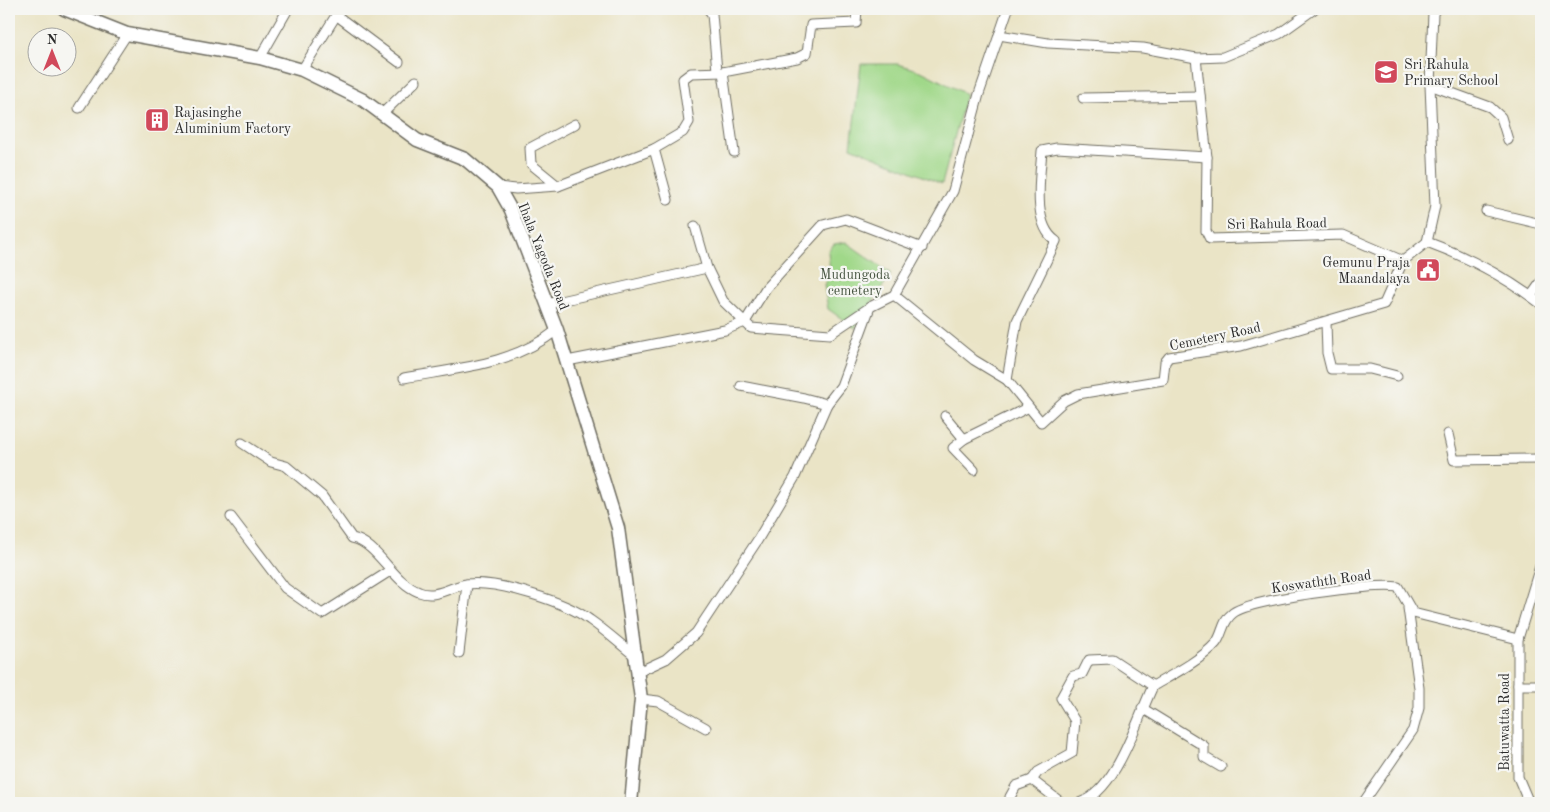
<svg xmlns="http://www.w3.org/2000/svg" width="1550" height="812" font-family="'Old Standard TT',serif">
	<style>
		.green { fill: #a0d889; stroke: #66825a }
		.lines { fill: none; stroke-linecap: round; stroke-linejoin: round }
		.street-casing { stroke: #6e6c61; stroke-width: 11 }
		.secondary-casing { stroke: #6e6c61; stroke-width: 15 }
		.street { stroke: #fff; stroke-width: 9 }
		.secondary { stroke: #fff; stroke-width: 12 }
		.labels { text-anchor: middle; stroke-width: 4.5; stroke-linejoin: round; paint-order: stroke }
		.poi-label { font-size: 14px; fill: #2b2b2b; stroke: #f6f6f2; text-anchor: start }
		.street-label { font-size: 14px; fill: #2b2b2b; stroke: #f6f6f2 }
		.park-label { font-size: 14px; fill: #485642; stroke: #f6f6f2 }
	</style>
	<rect width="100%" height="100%" fill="#f6f6f2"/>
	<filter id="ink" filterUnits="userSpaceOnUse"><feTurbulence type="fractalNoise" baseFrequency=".02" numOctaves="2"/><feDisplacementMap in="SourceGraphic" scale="10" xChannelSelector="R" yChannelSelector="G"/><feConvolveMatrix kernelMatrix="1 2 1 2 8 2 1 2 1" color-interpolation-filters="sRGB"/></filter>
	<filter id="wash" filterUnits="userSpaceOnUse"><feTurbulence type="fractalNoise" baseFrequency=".0096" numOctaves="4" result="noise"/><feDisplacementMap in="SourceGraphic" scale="20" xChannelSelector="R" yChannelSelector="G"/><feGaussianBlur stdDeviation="1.12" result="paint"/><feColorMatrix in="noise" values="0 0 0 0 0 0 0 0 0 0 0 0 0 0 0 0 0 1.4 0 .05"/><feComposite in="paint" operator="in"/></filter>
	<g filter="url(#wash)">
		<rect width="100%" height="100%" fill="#eae4c6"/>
		<g class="green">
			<path d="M861,64H898L923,72L966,94L942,184L851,147Z"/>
			<path d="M846,242L891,274L855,328L828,309L824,285L830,272L828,251L834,244Z"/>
		</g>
	</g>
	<g filter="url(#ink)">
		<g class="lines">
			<defs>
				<g id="street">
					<path d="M708,9L712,14L717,71"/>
					<path d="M336,15L399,62"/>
					<path d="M999,35L1048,43L1143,48L1196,58L1223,57L1279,34L1314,9"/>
					<path d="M260,58L288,9"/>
					<path d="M1196,58L1207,157L1206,231L1210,239L1343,235L1403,261"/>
					<path d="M302,70L340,9"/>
					<path d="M723,72L734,152"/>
					<path d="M1430,85L1490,107L1501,117L1508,140"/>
					<path d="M1083,98L1200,96"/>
					<path d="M79,108L127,34"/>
					<path d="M383,113L416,81"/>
					<path d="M558,186L531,164L530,148L575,124"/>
					<path d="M498,187L516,189L558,186L654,149"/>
					<path d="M668,200L654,149L683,132L689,122L683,79L691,73L723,72L797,58L807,53L811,25L856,23L857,9"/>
					<path d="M1486,211L1541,224"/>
					<path d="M695,226L707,268L723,301L751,328L830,334L870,307"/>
					<path d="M1427,242L1435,206L1430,85L1433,13L1436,9"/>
					<path d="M1427,242C1468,257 1507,278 1541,304"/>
					<path d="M894,295L974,360L1007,380L1041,422L1064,401L1078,394L1163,380L1165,362L1169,357L1241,346L1384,304L1403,261L1427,242"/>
					<path d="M1531,296L1541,282"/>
					<path d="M547,304L707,268"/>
					<path d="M1326,322L1327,353L1331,369H1370L1397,376"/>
					<path d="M567,361L725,330L745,322L766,288L823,225L846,219L922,248"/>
					<path d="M404,378C458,368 513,365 557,330"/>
					<path d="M1007,380L1017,321L1056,241C1032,225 1040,177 1042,151L1057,148L1207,157"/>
					<path d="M741,386L804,398L827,404"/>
					<path d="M945,416L964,439"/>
					<path d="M1448,434L1454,460L1541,459"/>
					<path d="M242,443L271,462L286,466L322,496L352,538C378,543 392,582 419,592C436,599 451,586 467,584C497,580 566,602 590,620C606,631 620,644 635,656"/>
					<path d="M974,470L953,448L964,439L1027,408"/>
					<path d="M231,517L285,588L322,614L390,571"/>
					<path d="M459,653L467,584"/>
					<path d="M638,672L666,659L696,633L757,541L795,477L827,404L841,386L870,307L894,295L953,191L979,94L1008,9"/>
					<path d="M1518,685H1541"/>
					<path d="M1153,686C1172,675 1201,660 1216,643C1223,634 1222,621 1233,613C1252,599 1372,583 1398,587L1413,613L1518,639"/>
					<path d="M641,699L658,701L706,728"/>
					<path d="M1142,708L1204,746V757L1221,767"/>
					<path d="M1032,780L1038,772L1072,753L1075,721L1061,698L1073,676L1082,674L1089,660L1112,659L1153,686C1137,719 1117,791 1079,803"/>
					<path d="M1011,803L1010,797L1016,786L1032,780L1062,803"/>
					<path d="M1363,803L1413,730L1419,708V688L1408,608"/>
					<path d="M1529,803L1518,777V639L1541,563"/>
				</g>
				<path id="secondary" d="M64,9L127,34L260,58L302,70L363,100L417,140L465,159L498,187L511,210L557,330L618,528L641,699L631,803"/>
			</defs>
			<use href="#street" class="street-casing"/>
			<use href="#secondary" class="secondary-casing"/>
			<use href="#street" class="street"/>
			<use href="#secondary" class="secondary"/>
		</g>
	</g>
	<defs>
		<symbol id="school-square" viewBox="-11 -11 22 22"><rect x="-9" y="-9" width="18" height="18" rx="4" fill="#d1495b" stroke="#f6f6f2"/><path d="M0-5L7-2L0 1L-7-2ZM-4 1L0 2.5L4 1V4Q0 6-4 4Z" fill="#fff"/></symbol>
		<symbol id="building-square" viewBox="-11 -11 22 22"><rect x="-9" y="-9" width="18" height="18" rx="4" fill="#d1495b" stroke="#f6f6f2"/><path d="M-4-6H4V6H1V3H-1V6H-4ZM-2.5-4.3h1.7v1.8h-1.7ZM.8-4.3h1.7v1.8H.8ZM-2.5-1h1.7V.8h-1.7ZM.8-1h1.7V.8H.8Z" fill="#fff"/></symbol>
		<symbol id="civic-square" viewBox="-11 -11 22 22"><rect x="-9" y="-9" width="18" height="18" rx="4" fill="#d1495b" stroke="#f6f6f2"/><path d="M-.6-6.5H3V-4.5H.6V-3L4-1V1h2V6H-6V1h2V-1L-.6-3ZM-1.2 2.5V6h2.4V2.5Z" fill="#fff"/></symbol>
	</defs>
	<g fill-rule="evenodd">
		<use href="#school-square" x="1372" y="58" width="28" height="28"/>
		<use href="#building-square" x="143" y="106" width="28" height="28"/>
		<use href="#civic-square" x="1414" y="256" width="28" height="28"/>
	</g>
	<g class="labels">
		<g class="poi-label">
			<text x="1404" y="69">Sri Rahula<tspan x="1404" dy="16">Primary School</tspan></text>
			<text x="174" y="117">Rajasinghe<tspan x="174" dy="16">Aluminium Factory</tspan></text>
			<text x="1410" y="267" text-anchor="end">Gemunu Praja<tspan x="1410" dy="16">Maandalaya</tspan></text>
		</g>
		<g class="street-label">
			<text transform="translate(1277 223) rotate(-1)" y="5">Sri Rahula Road</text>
			<text transform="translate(544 256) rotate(68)" y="5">Ihala Yagoda Road</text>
			<text transform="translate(1215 336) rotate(-12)" y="5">Cemetery Road</text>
			<text transform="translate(1321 581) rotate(-8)" y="5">Koswathth Road</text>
			<text transform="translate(1504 722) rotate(-90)" y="5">Batuwatta Road</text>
		</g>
		<g class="park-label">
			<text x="855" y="279">Mudungoda<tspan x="855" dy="16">cemetery</tspan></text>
		</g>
	</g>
	<rect width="1550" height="812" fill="none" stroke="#f6f6f2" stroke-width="30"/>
	<g transform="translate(52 52)"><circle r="24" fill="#f6f6f2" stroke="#a5a5a2"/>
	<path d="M0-4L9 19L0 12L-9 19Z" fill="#d1495b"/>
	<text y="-8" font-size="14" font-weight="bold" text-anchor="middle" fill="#2b2b2b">N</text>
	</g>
</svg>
